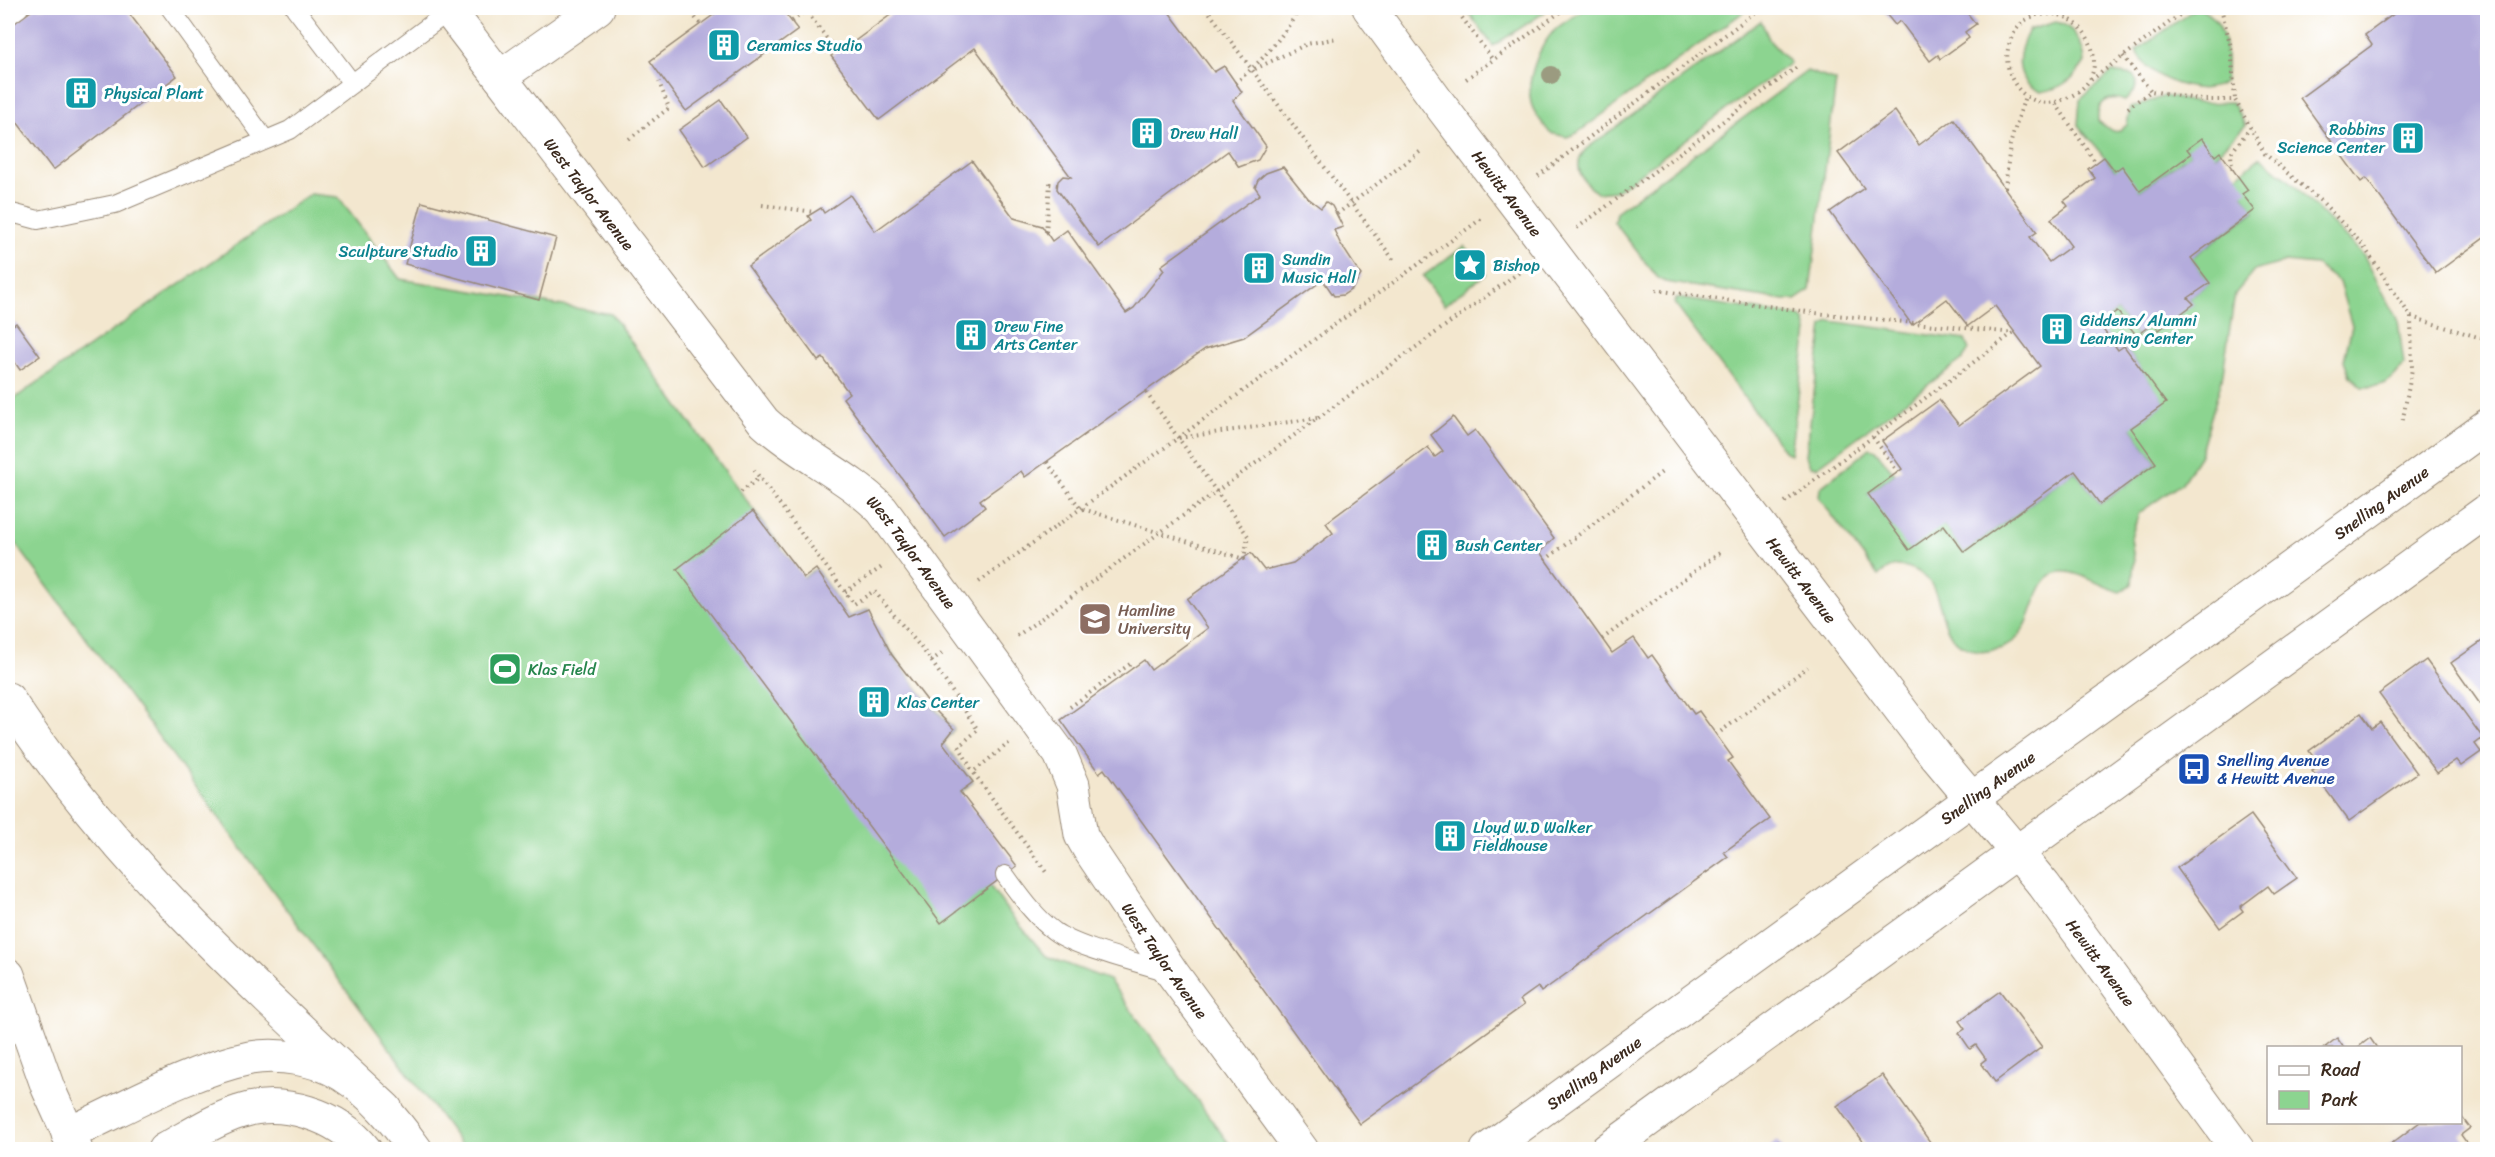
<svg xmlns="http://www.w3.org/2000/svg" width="2495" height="1157" font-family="Sriracha,sans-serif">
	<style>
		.green { fill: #8cd490; stroke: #647f57; stroke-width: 1.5 }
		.building { fill: #b4acdc }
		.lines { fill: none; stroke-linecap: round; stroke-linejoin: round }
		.lane-casing { stroke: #978876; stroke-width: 20 }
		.street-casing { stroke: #978876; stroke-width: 35 }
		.secondary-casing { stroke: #978876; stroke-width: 35 }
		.primary-casing { stroke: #978876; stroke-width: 35 }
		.path { stroke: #978876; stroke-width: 4; stroke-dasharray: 1.5 4.5; stroke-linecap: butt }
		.lane { stroke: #fff; stroke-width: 18 }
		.street { stroke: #fff; stroke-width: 33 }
		.secondary { stroke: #fff; stroke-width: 33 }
		.primary { stroke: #fff; stroke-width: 33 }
		.tree { fill: #9b9b80 }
		.labels { text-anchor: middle; stroke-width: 6; stroke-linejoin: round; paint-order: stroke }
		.culture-label { font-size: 16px; fill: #0d838f; stroke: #fff; text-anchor: start }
		.street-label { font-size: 16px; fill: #3b2a1e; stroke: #fff }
		.education-label { font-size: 16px; fill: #785e54; stroke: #fff; text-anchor: start }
		.leisure-label { font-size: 16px; fill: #27864d; stroke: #fff; text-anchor: start }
		.transit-label { font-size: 16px; fill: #164399; stroke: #fff; text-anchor: start }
	</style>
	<rect width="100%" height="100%" fill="#fff"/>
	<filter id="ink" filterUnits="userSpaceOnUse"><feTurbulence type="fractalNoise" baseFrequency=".0167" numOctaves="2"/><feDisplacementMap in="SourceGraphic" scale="12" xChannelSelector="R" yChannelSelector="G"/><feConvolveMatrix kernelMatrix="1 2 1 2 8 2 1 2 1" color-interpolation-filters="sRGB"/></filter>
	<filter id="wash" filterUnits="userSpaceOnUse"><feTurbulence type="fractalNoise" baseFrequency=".008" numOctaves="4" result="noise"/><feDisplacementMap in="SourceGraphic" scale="24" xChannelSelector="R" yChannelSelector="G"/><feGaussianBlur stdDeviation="1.35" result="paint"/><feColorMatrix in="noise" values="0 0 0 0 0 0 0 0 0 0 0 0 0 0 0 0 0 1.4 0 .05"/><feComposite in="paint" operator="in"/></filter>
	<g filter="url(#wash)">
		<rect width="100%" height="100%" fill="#f3e7cf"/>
		<g class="green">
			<path d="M1465,8H1542L1545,12L1493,46Z"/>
			<path d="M1587,8H1749L1577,133L1567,137L1550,133C1544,125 1535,115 1532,106C1524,83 1539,44 1556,29C1565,21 1577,15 1587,8Z"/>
			<path d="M2196,8C2228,16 2228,54 2225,81C2206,98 2165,83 2148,67C2143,63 2140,56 2136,51Z"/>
			<path d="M1761,21L1770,41L1790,63L1616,191L1597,193C1582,182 1571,165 1586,149Z"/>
			<path d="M2056,22C2074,25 2084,46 2085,62C2074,79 2061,89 2041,92C2013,80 2016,54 2029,30Z"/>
			<path d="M1807,71L1836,81L1810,290L1795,300H1785L1665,282L1657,277L1614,222L1616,212Z"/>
			<path d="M2112,72L2133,75L2137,82L2135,90L2125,101C2108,94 2096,103 2098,121L2112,131L2120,130L2127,125L2130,108L2165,96L2198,103L2232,102L2246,125L2215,156L2188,149L2191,154L2140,191L2115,171L2078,125L2080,100Z"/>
			<path d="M2261,157L2291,182L2364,256L2398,321L2404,364C2392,382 2383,387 2362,387L2350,376L2344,360L2352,326L2339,282L2316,265L2285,262L2254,271L2235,294L2222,379L2200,455L2182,483L2139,513L2131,537L2134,561L2132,584L2120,592C2102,587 2078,570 2060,572C2026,576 2041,643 1994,650C1987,651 1981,653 1976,651C1971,649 1963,647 1959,644C1933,623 1948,578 1907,567C1895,564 1887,568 1878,576L1819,498L1820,488L1870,448L1875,450L1895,474L1868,494L1944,525L1964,552L2075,471L2100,504L2156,463L2131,428L2165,403L2124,346L2118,350L2099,324L2117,311L2137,336L2154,323L2193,304L2188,298L2209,283L2191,258L2255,211L2242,194L2237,176Z"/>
			<path d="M310,194L338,197L400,279L611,314L803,578L816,569L849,617L868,609C889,655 919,694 954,729L943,743L973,782L960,793L990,886L1007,910L1046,956L1109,980L1233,1149H464L8,533V403Z"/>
			<path d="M1465,246L1486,274L1444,305L1423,276Z"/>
			<path d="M1677,298L1798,316L1804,320L1807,331L1790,454L1785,452L1674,303Z"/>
			<path d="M1830,321L1965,340L1969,350L1963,359L1817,467L1810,466L1806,456L1807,446L1822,333L1823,326Z"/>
		</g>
		<g id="blocks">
			<g class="building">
				<path d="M35,8H125L177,76L53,170L8,110V28Z"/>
				<path d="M723,8H781L798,30L686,111L650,61Z"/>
				<path d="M900,8H1166L1214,72L1224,66L1242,92L1233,100L1266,146L1258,160L1239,167L1228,151L1099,247L1057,189L1058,181L1063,176L1071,177L975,48L879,120L831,56L846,43L848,46Z"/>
				<path d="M1881,8H1963L1976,24L1965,32L1969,38L1940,59L1938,55L1930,61L1900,21L1895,25Z"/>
				<path d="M2402,8H2488V235L2436,273L2366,178L2361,182L2300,98L2372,45L2365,35Z"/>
				<path d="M721,100L747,137L705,167L679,130Z"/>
				<path d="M1895,111L1919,145L1954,119L2037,232L2030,237L2049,262L2071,246L2051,219L2068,206L2064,201L2095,178L2088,169L2104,157L2115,171L2122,166L2140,191L2191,154L2187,149L2202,138L2215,156L2220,152L2248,190L2242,194L2255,210L2191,258L2210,283L2188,298L2194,304L2159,330L2154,323L2137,336L2117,311L2099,324L2118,350L2124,346L2166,403L2131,428L2156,463L2100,504L2075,471L1964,552L1944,525L1909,550L1868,494L1902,469L1882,441L1939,400L1959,425L2040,366L1995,306L1968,326L1947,299L1912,325L1830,212L1864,188L1838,153Z"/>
				<path d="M972,161L1014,218L1042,226L1052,241L1067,230L1126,313L1134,308L1164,270L1161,266L1260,194L1255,187L1258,180L1266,173L1283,167L1308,198L1321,208L1326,202L1332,206L1343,227L1334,230L1340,243L1361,275L1352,289L1343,295L1334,296L1323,280L1244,337L1205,349L1025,477L1021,471L980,500L985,507L945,537L843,398L849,393L823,358L818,361L748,266L811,220L808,216L821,208L824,213L850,195L875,231Z"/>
				<path d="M422,202L556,238L539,300L405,264Z"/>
				<path d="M16,323L40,356L20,370L8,352V329Z"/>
				<path d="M1453,417L1467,436L1475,430L1554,538L1540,552L1612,653L1634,638L1648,658L1652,655L1694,714L1699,711L1733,758L1728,761L1770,819L1724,852L1728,857L1541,992L1538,987L1520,1000L1524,1005L1360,1124L1104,769L1099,773L1061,720L1144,660L1151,670L1208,628L1187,599L1251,553L1264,570L1293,563L1333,533L1326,523L1428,447L1435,457L1443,451L1431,435Z"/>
				<path d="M753,511L804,578L816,569L849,617L868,609L892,655L932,707L954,729L943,743L973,782L960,792L1017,866L941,923L677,569Z"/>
				<path d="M2488,637V698L2480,704L2451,663Z"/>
				<path d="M2426,660L2483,738L2475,744L2481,752L2461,766L2456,760L2437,773L2379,694Z"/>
				<path d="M2361,713L2372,728L2380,722L2417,773L2349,821L2312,771L2320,766L2309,751Z"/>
				<path d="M2251,815L2297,878L2274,894L2268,886L2240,907L2243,911L2220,928L2177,868Z"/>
				<path d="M2000,991L2042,1047L1995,1082L1981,1063L1986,1059L1976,1045L1970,1049L1959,1033L1965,1029L1959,1021Z"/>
				<path d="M2337,1038L2344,1048H2324Z"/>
				<path d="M2370,1038L2377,1048H2357Z"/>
				<path d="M1882,1075L1933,1146L1928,1150H1868L1837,1106Z"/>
				<path d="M2460,1115L2470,1128L2461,1135L2472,1150H2383L2420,1122H2460Z"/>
				<path d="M1778,1141L1784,1150H1766Z"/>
			</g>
		</g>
	</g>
	<g filter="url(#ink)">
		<use href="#blocks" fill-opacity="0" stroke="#978876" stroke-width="1.5"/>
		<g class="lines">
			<defs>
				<g id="lane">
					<path d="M170,8L264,138"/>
					<path d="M295,8L352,83"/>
					<path d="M8,16L19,8"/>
					<path d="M8,212L38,220L115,204L290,130L449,11"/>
					<path d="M1005,875C1020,895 1034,916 1054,931C1076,948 1141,963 1171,973"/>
				</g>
				<g id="street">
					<path id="s1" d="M447,8L764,422C801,456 848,475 882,510L1060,754L1073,785L1081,835L1089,849L1173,974L1302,1150"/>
					<path id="s2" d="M1369,8L1437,101L1935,755L2044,885L2238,1150"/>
					<path d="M500,77L598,8"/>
				</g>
				<path id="secondary" d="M8,975L48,1088L76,1150"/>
				<g id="primary">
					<path d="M8,699C109,855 250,983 386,1109"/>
					<path d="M68,1134C125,1108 188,1071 250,1058C278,1053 319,1059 343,1075C373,1094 395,1121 416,1150"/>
					<path d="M164,1150C188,1137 213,1120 239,1112C281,1097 338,1115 365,1150"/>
					<path id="s3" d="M1487,1150L2488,425"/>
					<path d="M1607,1150L2488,510"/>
				</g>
			</defs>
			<use href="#lane" class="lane-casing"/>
			<use href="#street" class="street-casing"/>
			<use href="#secondary" class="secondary-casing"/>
			<use href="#primary" class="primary-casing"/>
			<g class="path">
				<path d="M688,8L700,24"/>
				<path d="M804,8L836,51"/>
				<path d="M1206,8L1396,263"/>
				<path d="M1455,8L1493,60"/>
				<path d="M2221,8L2231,47L2235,100"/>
				<path d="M2379,8L2385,20"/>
				<path d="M2036,15C2044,15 2052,13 2059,15C2083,21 2098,48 2093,71C2090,83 2080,92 2069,97C2021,122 1987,59 2021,24C2024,20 2032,17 2036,15Z"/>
				<path d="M792,21L806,11"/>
				<path d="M2123,56L2151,91"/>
				<path d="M1255,69L1307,44L1337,38"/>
				<path d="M1466,79L1566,8"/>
				<path d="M2091,80L2189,8"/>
				<path d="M1235,83C1262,62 1283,36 1300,8"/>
				<path d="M2056,104L2096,163"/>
				<path d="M2128,108L2151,91L2202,100H2235L2265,154L2324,204L2362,244L2411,317L2412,369L2402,424"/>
				<path d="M629,139L669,108L659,82"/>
				<path d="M2232,170L2231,153L2250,128"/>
				<path d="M1538,176L1757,11"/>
				<path d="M2005,188L2010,145L2025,96"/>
				<path d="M762,205L814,212"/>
				<path d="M1337,214L1421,151"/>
				<path d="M1577,228L1797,67"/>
				<path d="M1046,232L1050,184L1057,185"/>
				<path d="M1656,290L1815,313L2014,333"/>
				<path d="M2411,317L2488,340"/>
				<path d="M1873,437L1898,472"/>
				<path d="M1179,438L1317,418"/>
				<path d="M1047,462L1080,508L1244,559L1248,536L1145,391"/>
				<path d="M754,470L854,604L874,591L928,656L978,730L959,746L973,772"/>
				<path d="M741,492L760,477"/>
				<path d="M1785,502L2013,333"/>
				<path d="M1545,560L1662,472"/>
				<path d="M979,582L1481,219"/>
				<path d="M845,592L882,567"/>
				<path d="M1017,636L1521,271"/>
				<path d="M1602,639L1721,552"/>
				<path d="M931,661L942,653"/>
				<path d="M1070,707L1130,664L1133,668"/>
				<path d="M1716,735L1808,667"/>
				<path d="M1009,743L973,772L1048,875"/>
			</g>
			<use href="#lane" class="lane"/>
			<use href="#street" class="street"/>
			<use href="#secondary" class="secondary"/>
			<use href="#primary" class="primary"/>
		</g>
		<circle class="tree" cx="1551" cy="75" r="9"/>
	</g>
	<defs>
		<symbol id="building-square" viewBox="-11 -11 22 22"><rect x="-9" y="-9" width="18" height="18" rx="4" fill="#0f9aa8" stroke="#fff"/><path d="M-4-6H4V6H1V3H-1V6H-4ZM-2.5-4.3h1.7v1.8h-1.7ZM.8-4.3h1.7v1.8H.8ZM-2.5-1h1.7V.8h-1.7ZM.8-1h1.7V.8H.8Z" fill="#fff"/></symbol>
		<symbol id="sight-square" viewBox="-11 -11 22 22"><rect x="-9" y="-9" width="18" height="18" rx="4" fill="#0f9aa8" stroke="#fff"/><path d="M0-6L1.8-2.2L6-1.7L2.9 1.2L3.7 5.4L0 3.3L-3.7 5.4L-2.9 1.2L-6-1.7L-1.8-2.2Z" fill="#fff"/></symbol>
		<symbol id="university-square" viewBox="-11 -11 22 22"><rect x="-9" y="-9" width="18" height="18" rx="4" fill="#8d6e63" stroke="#fff"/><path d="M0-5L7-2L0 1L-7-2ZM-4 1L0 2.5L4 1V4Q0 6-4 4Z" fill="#fff"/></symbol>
		<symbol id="stadium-square" viewBox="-11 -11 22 22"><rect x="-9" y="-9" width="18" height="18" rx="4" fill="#2e9e5b" stroke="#fff"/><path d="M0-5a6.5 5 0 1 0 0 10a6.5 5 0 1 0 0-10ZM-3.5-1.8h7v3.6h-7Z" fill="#fff"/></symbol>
		<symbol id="bus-square" viewBox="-11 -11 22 22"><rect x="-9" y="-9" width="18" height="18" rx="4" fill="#1a4fb4" stroke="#fff"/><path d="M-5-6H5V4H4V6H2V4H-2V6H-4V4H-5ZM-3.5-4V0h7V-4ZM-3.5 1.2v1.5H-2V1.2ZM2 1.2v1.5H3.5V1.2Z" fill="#fff"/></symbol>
	</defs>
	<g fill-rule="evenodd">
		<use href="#building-square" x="705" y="26" width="38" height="38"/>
		<use href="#building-square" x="62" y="74" width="38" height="38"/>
		<use href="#building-square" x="1128" y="114" width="38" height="38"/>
		<use href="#building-square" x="2389" y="119" width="38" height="38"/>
		<use href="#building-square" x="462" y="232" width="38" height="38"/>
		<use href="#sight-square" x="1451" y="246" width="38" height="38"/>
		<use href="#building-square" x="1240" y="249" width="38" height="38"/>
		<use href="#building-square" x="2038" y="310" width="38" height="38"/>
		<use href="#building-square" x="952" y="316" width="38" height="38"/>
		<use href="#building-square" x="1413" y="526" width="38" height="38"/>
		<use href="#university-square" x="1076" y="600" width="38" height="38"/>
		<use href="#stadium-square" x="486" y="650" width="38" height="38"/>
		<use href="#building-square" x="855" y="683" width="38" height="38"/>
		<use href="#bus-square" x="2175" y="750" width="38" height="38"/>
		<use href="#building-square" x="1431" y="817" width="38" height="38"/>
	</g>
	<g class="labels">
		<g class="culture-label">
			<text x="747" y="51">Ceramics Studio</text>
			<text x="104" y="99">Physical Plant</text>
			<text x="2385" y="135" text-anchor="end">Robbins<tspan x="2385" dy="18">Science Center</tspan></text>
			<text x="1170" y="139">Drew Hall</text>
			<text x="458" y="257" text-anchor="end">Sculpture Studio</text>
			<text x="1282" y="265">Sundin<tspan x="1282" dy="18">Music Hall</tspan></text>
			<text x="1493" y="271">Bishop</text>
			<text x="2080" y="326">Giddens/ Alumni<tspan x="2080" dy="18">Learning Center</tspan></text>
			<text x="994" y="332">Drew Fine<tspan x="994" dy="18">Arts Center</tspan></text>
			<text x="1455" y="551">Bush Center</text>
			<text x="897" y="708">Klas Center</text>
			<text x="1473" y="833">Lloyd W.D Walker<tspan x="1473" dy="18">Fieldhouse</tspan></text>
		</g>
		<g class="street-label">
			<text dy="6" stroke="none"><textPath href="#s1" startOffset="234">West Taylor Avenue</textPath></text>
			<text dy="6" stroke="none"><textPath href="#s2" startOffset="231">Hewitt Avenue</textPath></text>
			<text dy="6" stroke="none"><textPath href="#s3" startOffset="1104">Snelling Avenue</textPath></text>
			<text dy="6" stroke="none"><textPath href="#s1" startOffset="720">West Taylor Avenue</textPath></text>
			<text dy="6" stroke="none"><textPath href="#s2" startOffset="717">Hewitt Avenue</textPath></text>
			<text dy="6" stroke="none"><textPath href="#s3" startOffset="618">Snelling Avenue</textPath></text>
			<text dy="6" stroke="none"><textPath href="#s1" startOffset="1206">West Taylor Avenue</textPath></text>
			<text dy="6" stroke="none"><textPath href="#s2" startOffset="1203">Hewitt Avenue</textPath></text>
			<text dy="6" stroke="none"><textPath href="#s3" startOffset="132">Snelling Avenue</textPath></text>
		</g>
		<g class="education-label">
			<text x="1118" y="616">Hamline<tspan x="1118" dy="18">University</tspan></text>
		</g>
		<g class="leisure-label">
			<text x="528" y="675">Klas Field</text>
		</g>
		<g class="transit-label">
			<text x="2217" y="766">Snelling Avenue<tspan x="2217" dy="18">&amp; Hewitt Avenue</tspan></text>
		</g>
	</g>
	<rect width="2495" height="1157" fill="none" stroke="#fff" stroke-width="30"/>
	<rect x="2267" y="1046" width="195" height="78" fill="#ffffff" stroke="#b1aaa5" stroke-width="1.5"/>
	<rect x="2279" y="1066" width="30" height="9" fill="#ffffff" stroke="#b1aaa5" stroke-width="1.5"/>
	<text x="2321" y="1076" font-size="18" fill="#3b2a1e">Road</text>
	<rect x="2279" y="1091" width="30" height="18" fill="#8cd490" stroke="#b1aaa5" stroke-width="1.5"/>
	<text x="2321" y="1106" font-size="18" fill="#3b2a1e">Park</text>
</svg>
